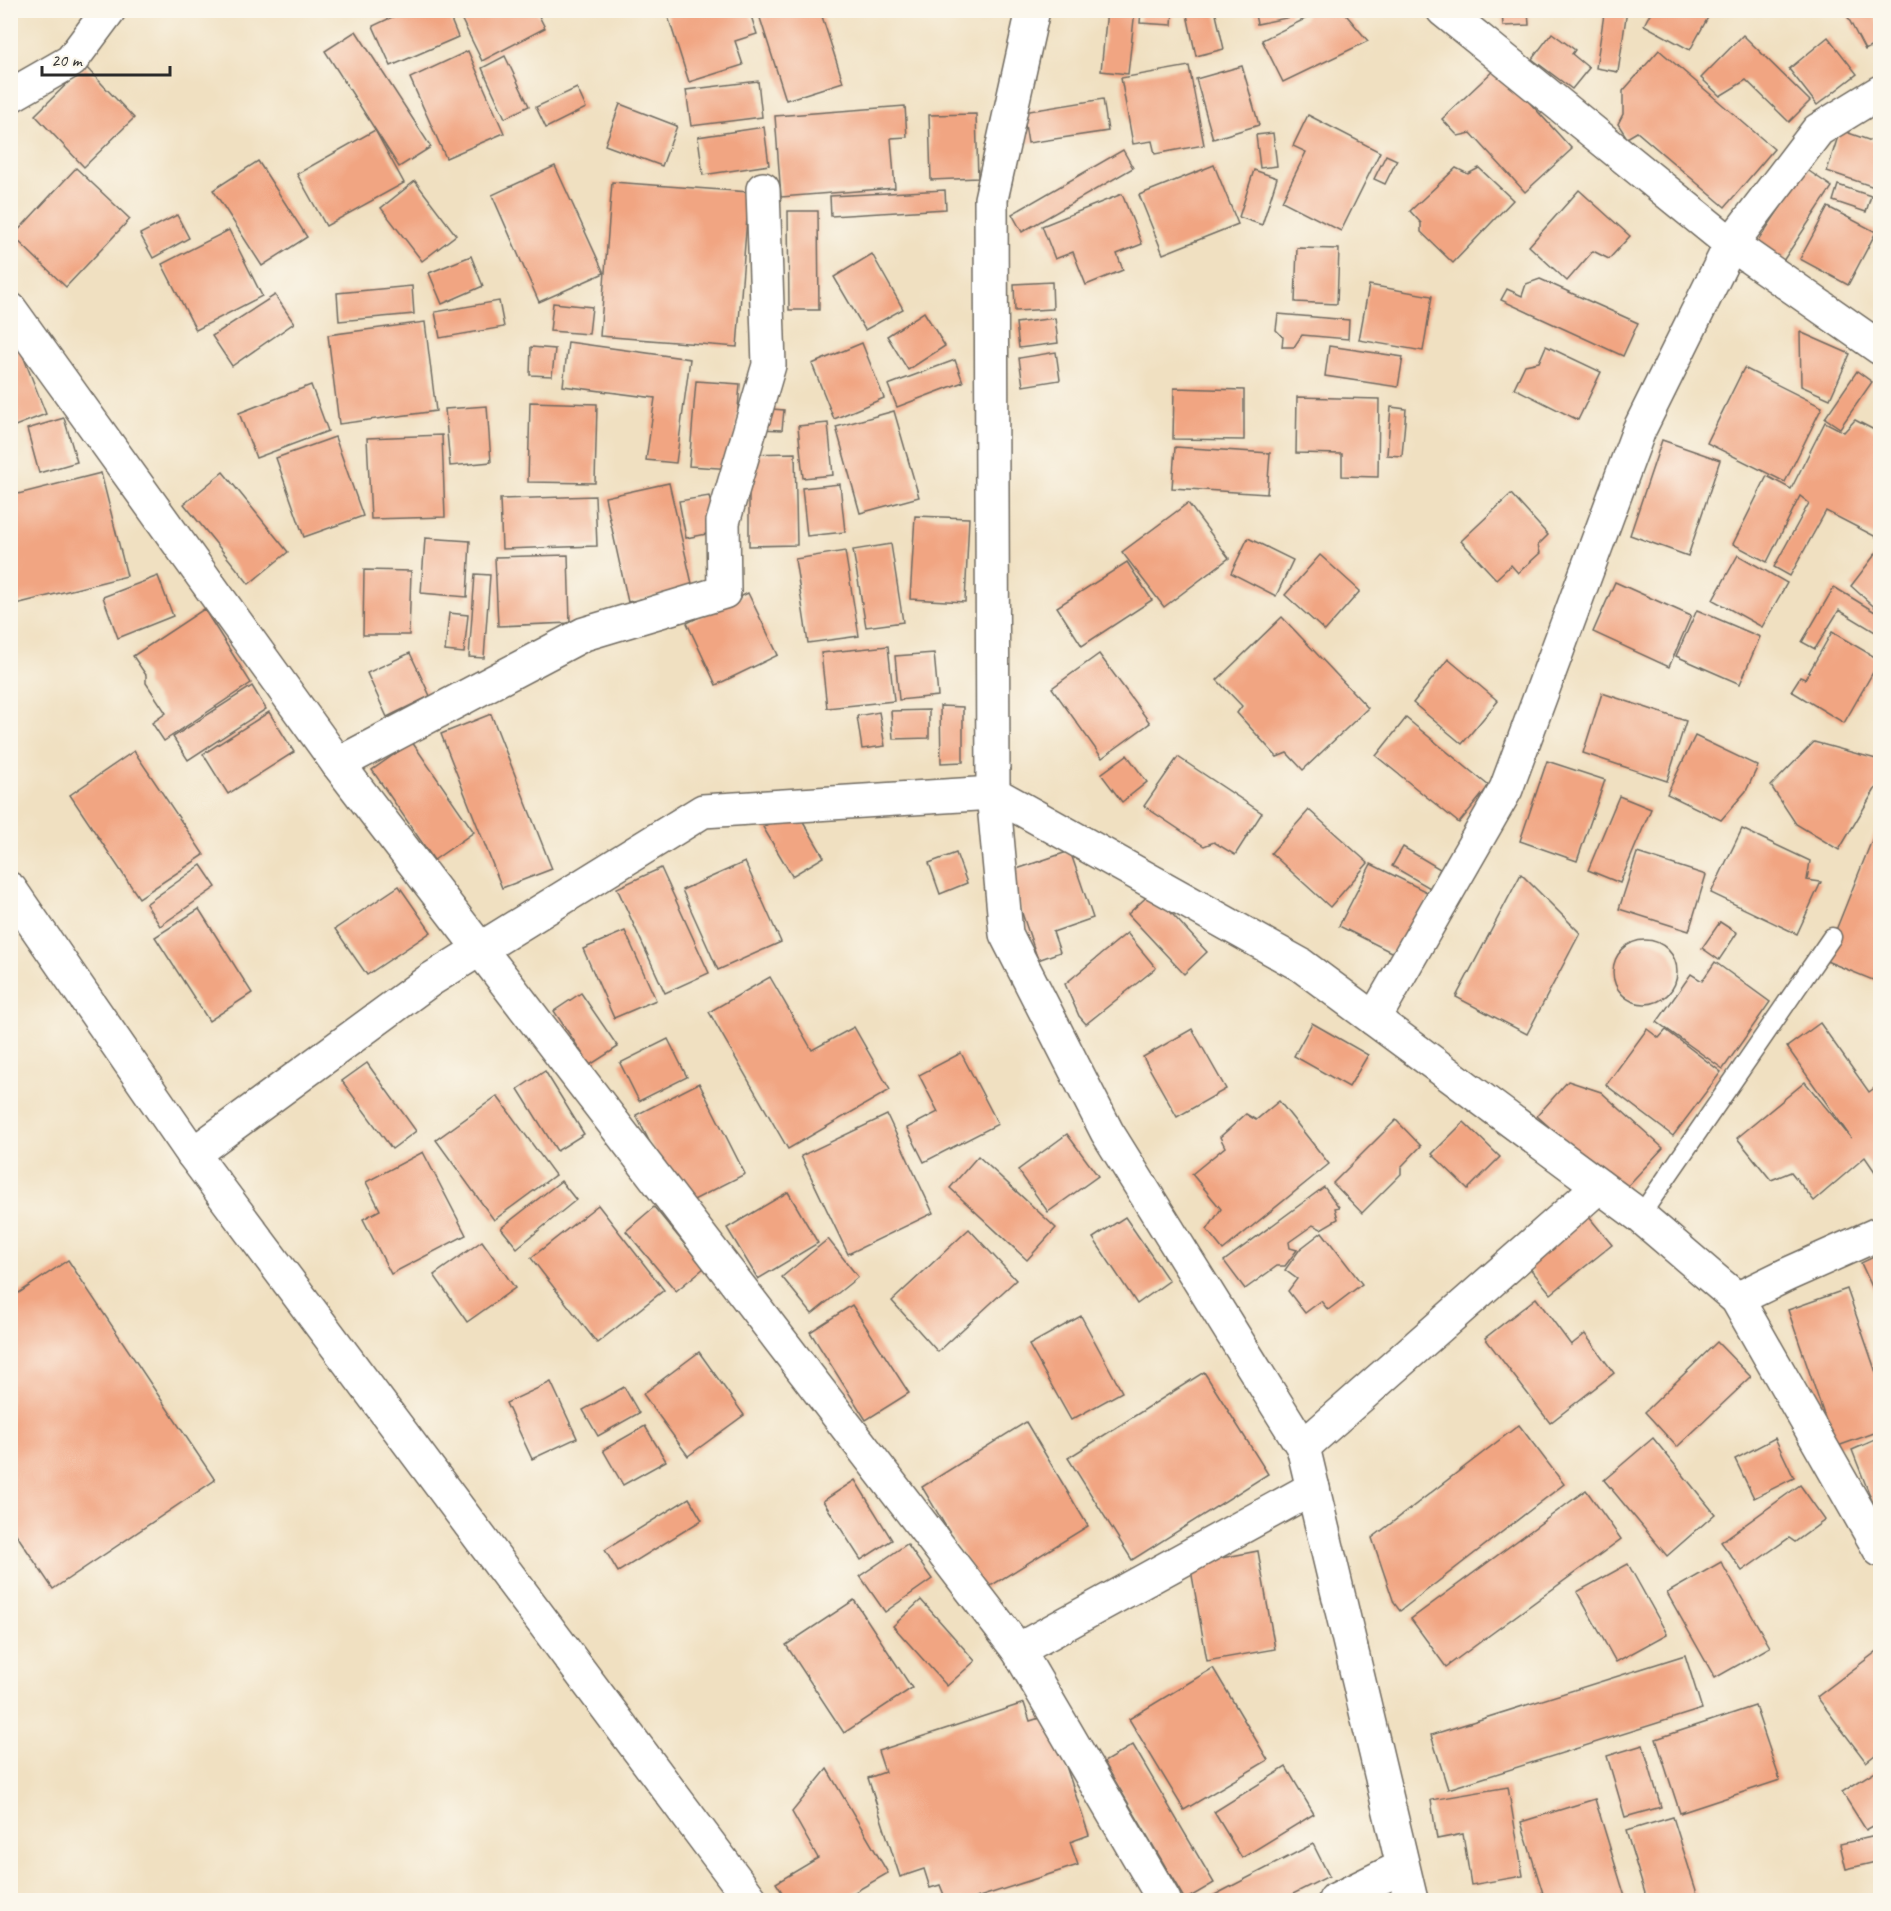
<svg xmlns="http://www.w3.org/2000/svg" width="1891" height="1911" font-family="Caveat,sans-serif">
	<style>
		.building { fill: #f1a582 }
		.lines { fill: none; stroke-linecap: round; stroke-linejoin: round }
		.lane-casing { stroke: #706a60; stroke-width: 21 }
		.street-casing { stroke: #706a60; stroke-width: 36 }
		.lane { stroke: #fff; stroke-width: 18 }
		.street { stroke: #fff; stroke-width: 33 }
	</style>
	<rect width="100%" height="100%" fill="#fbf7ec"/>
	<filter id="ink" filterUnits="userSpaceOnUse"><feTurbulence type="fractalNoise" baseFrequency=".0167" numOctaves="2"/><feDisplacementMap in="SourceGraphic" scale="12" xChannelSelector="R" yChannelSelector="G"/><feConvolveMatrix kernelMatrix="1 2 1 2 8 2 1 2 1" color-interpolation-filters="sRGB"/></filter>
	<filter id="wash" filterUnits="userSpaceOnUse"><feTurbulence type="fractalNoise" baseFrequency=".008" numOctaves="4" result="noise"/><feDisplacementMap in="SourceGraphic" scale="24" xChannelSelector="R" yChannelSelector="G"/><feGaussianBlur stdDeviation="1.35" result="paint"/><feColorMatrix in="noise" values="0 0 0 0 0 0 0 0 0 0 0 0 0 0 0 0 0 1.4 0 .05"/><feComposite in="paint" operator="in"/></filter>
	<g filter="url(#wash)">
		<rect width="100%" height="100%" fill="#f0e0c1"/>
		<g id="blocks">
			<g class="building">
				<path d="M407,10H447L458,37L391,66L373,26Z"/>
				<path d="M457,10H536L545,28L482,61Z"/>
				<path d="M666,10H749L757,34L735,41L743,65L689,82Z"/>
				<path d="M783,10H820L843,82L786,100L760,18Z"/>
				<path d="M1107,10H1135L1128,74L1101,71Z"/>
				<path d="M1141,10H1173L1172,25L1140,23Z"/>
				<path d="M1186,10H1215L1224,49L1196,56Z"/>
				<path d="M1254,10H1290L1291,17L1257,24Z"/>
				<path d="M1307,10H1342L1368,41L1283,82L1262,40L1305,19Z"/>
				<path d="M1502,10H1528L1529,25L1503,26Z"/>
				<path d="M1596,10H1627L1618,72L1596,68L1604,14Z"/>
				<path d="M1652,10H1712L1690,50L1644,25Z"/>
				<path d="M1844,10H1872L1880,27V42L1865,50Z"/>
				<path d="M356,31L431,147L399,167L325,51Z"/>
				<path d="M1552,33L1575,50L1572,54L1589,68L1572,89L1532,59Z"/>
				<path d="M1743,35L1810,101L1789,122L1746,80L1720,96L1701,78Z"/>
				<path d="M1828,37L1857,74L1817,105L1789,69Z"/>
				<path d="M1659,50L1774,149L1725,207L1637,132L1627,138L1618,124L1623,114V91Z"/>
				<path d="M468,51L504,133L446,158L410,78Z"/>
				<path d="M505,56L529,106L505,118L482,68Z"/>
				<path d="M85,66L134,118L84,167L35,115Z"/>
				<path d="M1189,66L1204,145L1155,154L1152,141L1133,144L1121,78Z"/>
				<path d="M1242,66L1259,125L1213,139L1196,79Z"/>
				<path d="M1497,67L1572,149L1525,192L1471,133L1458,136L1442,119Z"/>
				<path d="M758,81L762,117L691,126L686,90Z"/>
				<path d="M577,88L586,108L546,128L536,107Z"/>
				<path d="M1103,99L1108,131L1028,143L1023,112Z"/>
				<path d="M620,104L677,126L662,166L605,145Z"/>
				<path d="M905,106L907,137L891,138L895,188L781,197L775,116Z"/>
				<path d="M976,114L978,178L931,180L929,115Z"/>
				<path d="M1308,115L1380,152L1341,231L1282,201L1306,152L1293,146Z"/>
				<path d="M764,127L769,165L703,175L698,137Z"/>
				<path d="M375,130L404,183L326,226L297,174Z"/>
				<path d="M1840,130L1880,144V189L1827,171Z"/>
				<path d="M1273,133L1277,166L1260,168L1256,135Z"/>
				<path d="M1123,150L1133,168L1022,232L1012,214Z"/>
				<path d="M1386,155L1397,160L1385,184L1374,179Z"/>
				<path d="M258,161L307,237L262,266L213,190Z"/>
				<path d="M1214,165L1238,224L1163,254L1139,195Z"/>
				<path d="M555,166L604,273L539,302L492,195Z"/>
				<path d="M76,168L130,219L66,287L13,236Z"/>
				<path d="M1456,168L1468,174L1479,168L1513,200L1453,263L1421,232V223L1410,211Z"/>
				<path d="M1806,169L1832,187L1783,261L1756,244Z"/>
				<path d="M1254,170L1277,178L1262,225L1239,217Z"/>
				<path d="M415,181L456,235L422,261L381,208Z"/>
				<path d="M612,182L749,192L737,347L600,336Z"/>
				<path d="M1838,185L1871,196L1866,212L1833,201Z"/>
				<path d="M945,190L946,209L831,216L830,196Z"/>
				<path d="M1579,190L1630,236L1609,259L1593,251L1567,281L1529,246Z"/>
				<path d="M1122,194L1142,244L1117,254L1123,270L1086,285L1073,252L1055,259L1042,226Z"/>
				<path d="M1828,207L1876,232L1848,285L1800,259Z"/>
				<path d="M788,211H818L819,310H789Z"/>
				<path d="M177,215L189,238L153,258L140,234Z"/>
				<path d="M229,230L262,296L196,330L162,264Z"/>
				<path d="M1297,248L1339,249L1337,304L1295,302Z"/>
				<path d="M872,254L903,309L865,330L834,277Z"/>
				<path d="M471,256L483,286L442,304L429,273Z"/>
				<path d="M1540,279L1638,323L1623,356L1501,300L1507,289L1522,296L1526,284Z"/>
				<path d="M1052,282L1053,309L1015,311L1014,284Z"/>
				<path d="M1369,285L1432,296L1423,351L1359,340Z"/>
				<path d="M412,286L414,314L339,321L337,293Z"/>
				<path d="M275,295L294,323L232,366L212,336Z"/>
				<path d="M499,301L504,327L440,338L435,312Z"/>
				<path d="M553,303L592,307L589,334L550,331Z"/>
				<path d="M924,312L945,346L908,370L887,336Z"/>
				<path d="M1278,314L1349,320L1348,339L1302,335L1294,347H1282L1283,337L1276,330Z"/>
				<path d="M1055,318L1058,343L1019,348L1016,323Z"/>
				<path d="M425,322L436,411L339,424L328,335Z"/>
				<path d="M1800,332L1850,354L1830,399L1801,386Z"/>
				<path d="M568,342L690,359L676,463L646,460L655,398L563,386Z"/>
				<path d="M862,343L884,398L834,419L812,364Z"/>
				<path d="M1329,346L1403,357L1398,387L1325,376Z"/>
				<path d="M1546,346L1601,372L1578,420L1514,388L1525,365L1539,362Z"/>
				<path d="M531,347L555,349L552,376L530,375Z"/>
				<path d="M20,348L46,414L10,428V352Z"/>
				<path d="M1056,352L1060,380L1023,386L1019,358Z"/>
				<path d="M955,360L963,382L897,407L888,385Z"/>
				<path d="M1744,368L1822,407L1785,482L1707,443Z"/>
				<path d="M1857,371L1872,382L1840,428L1825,418Z"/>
				<path d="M696,381L740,384L733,469L689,466Z"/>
				<path d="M311,385L328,431L256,458L239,413Z"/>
				<path d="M1174,388L1244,390V440L1173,439Z"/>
				<path d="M1297,397L1379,399L1378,477L1342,476V454L1296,453Z"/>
				<path d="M530,402L597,404L595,483L528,482Z"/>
				<path d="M487,406L491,462L450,466L445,409Z"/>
				<path d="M1391,407L1406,409L1402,456L1387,455Z"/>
				<path d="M759,408L784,410L782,430L758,429Z"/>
				<path d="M894,411L919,497L860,513L836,427Z"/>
				<path d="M64,418L77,462L39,473L27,429Z"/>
				<path d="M1855,420L1880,433V539L1826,511L1790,576L1774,567L1809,503L1800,496L1767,562L1733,544L1767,476L1791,489L1825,422L1844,432Z"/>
				<path d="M828,423L833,475L803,478L798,426Z"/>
				<path d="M442,435L445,517L371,519L367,438Z"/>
				<path d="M335,437L363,516L304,537L276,458Z"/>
				<path d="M1662,440L1720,460L1688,556L1630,535Z"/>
				<path d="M1175,447L1270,453L1267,494L1172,488Z"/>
				<path d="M795,453L797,545L749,546V454Z"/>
				<path d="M223,472L288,552L249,584L184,504Z"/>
				<path d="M101,473L127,576L12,605L10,496Z"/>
				<path d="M669,483L693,588L628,602L605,497Z"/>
				<path d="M840,484L845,532L807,536L802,488Z"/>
				<path d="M1511,494L1548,535L1538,545L1540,553L1518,573L1511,565L1496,579L1461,541Z"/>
				<path d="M595,496L597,546L502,549L500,499Z"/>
				<path d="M709,496L717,532L686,538L679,501Z"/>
				<path d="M1188,503L1229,558L1164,607L1122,552Z"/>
				<path d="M915,516L969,518L965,602L910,599Z"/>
				<path d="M425,538L470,541L467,597L421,593Z"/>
				<path d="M1248,538L1293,560L1276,596L1231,573Z"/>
				<path d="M891,544L903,622L866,627L853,550Z"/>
				<path d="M1880,548V612L1851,586Z"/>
				<path d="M845,551L859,636L808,643L795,559Z"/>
				<path d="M568,555L570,623L498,626L495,557Z"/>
				<path d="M1320,555L1360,591L1325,631L1285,595Z"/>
				<path d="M1738,555L1787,583L1762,627L1713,600Z"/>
				<path d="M1127,562L1152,600L1082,646L1057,607Z"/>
				<path d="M364,570L411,571L409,635H363Z"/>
				<path d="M475,574L490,575L484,658L469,657Z"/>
				<path d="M158,576L173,616L118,638L103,597Z"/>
				<path d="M1615,582L1691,616L1669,667L1593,632Z"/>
				<path d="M1834,587L1880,615V635L1839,610L1815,649L1802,642Z"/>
				<path d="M748,593L778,655L716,685L687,623Z"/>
				<path d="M204,609L251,683L164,741L152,723L166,713L146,683V675L133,656Z"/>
				<path d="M1697,610L1760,637L1740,684L1676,656Z"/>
				<path d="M449,613L468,615L464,653L445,651Z"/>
				<path d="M1282,617L1368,708L1303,770L1287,753L1277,757L1237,713L1242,706L1217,680Z"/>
				<path d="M1832,632L1880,660L1844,723L1791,691L1800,677L1805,679Z"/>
				<path d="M888,646L894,701L827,708L821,653Z"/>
				<path d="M410,653L430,696L387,717L367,673Z"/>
				<path d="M934,653L938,696L899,700L895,656Z"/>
				<path d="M1099,654L1150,723L1102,758L1052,688Z"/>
				<path d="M1448,659L1498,701L1462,744L1413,703Z"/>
				<path d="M252,686L266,709L188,760L173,737Z"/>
				<path d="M1602,693L1686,721L1667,781L1583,753Z"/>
				<path d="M940,706L963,707V762L941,763Z"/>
				<path d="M929,710V738L893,739L891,711Z"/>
				<path d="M269,712L294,752L228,794L203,754Z"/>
				<path d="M879,712L885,746L862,749L857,716Z"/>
				<path d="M491,714L552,869L502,888L441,734Z"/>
				<path d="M1406,718L1489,786L1459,823L1376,756Z"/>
				<path d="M1695,736L1758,766L1746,791L1721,820L1667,794Z"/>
				<path d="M412,742L474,832L434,860L372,770Z"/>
				<path d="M1814,742L1880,760V781L1839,850L1796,824L1771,786Z"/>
				<path d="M134,751L204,855L139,898L70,795Z"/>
				<path d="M1127,755L1147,782L1122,802L1101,774Z"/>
				<path d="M1178,757L1262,813L1235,855L1214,842L1204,846L1144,806Z"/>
				<path d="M1547,761L1605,780L1577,861L1520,841Z"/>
				<path d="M1619,796L1651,809L1620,883L1588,870Z"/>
				<path d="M795,808L824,857L792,876L763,827Z"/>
				<path d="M1309,810L1368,863L1330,907L1271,853Z"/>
				<path d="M1880,820V983L1824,960Z"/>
				<path d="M1742,829L1810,861L1807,880L1821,882L1797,934L1711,893Z"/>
				<path d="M1403,847L1440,869L1430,888L1392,866Z"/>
				<path d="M1070,851L1093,918L1053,932L1060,952L1038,960L1008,872Z"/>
				<path d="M956,853L967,883L940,894L929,863Z"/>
				<path d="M1637,853L1706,875L1689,931L1619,909Z"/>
				<path d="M745,862L781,942L718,970L682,890Z"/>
				<path d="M1371,864L1431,894L1411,935L1391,952L1339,926Z"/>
				<path d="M201,865L216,887L160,926L146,904Z"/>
				<path d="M661,868L709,973L665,993L617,888Z"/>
				<path d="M1521,874L1580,933L1527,1034L1456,997Z"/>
				<path d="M399,886L431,932L367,975L335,929Z"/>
				<path d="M1152,892L1207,952L1184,974L1128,914Z"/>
				<path d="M199,909L252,993L209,1021L155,937Z"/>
				<path d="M1720,922L1737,933L1719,960L1702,948Z"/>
				<path d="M625,931L656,1000L614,1018L583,949Z"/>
				<path d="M1127,933L1156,968L1086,1024L1079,1016L1065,984Z"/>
				<circle cx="1645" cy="972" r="32"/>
				<path d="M1715,962L1770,1002L1723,1069L1657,1022L1691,974L1702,981Z"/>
				<path d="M770,977L812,1050L854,1027L890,1090L788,1149L709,1012Z"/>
				<path d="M581,993L618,1047L590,1065L554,1011Z"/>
				<path d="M1312,1023L1368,1055L1349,1087L1294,1056Z"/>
				<path d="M1820,1023L1869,1092L1880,1084V1179L1865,1157L1814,1201L1791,1172L1771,1180L1737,1138L1805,1082L1851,1138L1787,1047Z"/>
				<path d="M1192,1029L1226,1089L1177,1117L1143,1057Z"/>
				<path d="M1647,1029L1659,1038L1666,1030L1721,1072L1673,1136L1606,1085Z"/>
				<path d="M668,1039L687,1077L639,1101L620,1063Z"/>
				<path d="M961,1053L998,1124L924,1162L907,1128L938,1112L919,1075Z"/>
				<path d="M367,1063L416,1131L392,1149L342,1081Z"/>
				<path d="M545,1071L584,1134L557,1151L518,1089Z"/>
				<path d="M1568,1081L1601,1092L1663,1148L1622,1192L1537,1116Z"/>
				<path d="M699,1083L745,1174L682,1206L636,1115Z"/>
				<path d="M497,1096L555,1175L494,1220L436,1140Z"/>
				<path d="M1279,1101L1329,1164L1223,1250L1207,1230L1221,1209L1192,1174L1225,1147L1220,1137L1246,1114L1256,1120Z"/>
				<path d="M887,1115L933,1213L848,1254L801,1156Z"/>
				<path d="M1396,1120L1421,1146L1401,1167V1174L1362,1213L1333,1183Z"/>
				<path d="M1464,1122L1500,1157L1468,1189L1432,1154Z"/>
				<path d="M1067,1134L1098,1176L1048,1212L1018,1170Z"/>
				<path d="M423,1152L466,1235L391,1274L363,1219L380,1210L366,1182Z"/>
				<path d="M978,1156L1056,1228L1027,1260L950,1188Z"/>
				<path d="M561,1181L576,1200L517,1248L501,1228Z"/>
				<path d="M1324,1187L1339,1207L1335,1208L1338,1219L1321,1229L1313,1225L1289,1242L1290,1248L1297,1250L1285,1266H1277L1245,1289L1224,1261Z"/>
				<path d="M788,1192L818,1243L758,1279L727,1228Z"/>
				<path d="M598,1205L664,1290L597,1343L531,1258Z"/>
				<path d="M654,1207L704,1268L676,1291L626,1231Z"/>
				<path d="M1584,1211L1612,1245L1551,1294L1524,1261Z"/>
				<path d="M1125,1217L1169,1281L1137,1304L1093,1238Z"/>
				<path d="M969,1229L1016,1280L938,1352L892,1301Z"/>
				<path d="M1322,1232L1362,1284L1328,1310L1321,1301L1305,1313L1288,1291L1297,1279L1285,1270L1300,1249Z"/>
				<path d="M828,1239L858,1277L812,1314L782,1277Z"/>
				<path d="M482,1241L515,1288L467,1322L434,1275Z"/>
				<path d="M1880,1254V1304L1861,1263Z"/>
				<path d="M68,1260L215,1480L53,1589L10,1525V1299Z"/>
				<path d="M1847,1289L1880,1384V1431L1835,1447L1788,1310Z"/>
				<path d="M1536,1298L1571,1345L1585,1334L1614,1373L1550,1423L1485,1338Z"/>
				<path d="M852,1305L909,1393L866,1420L810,1332Z"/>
				<path d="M1081,1316L1122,1392L1071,1420L1029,1345Z"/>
				<path d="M1717,1342L1751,1377L1677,1447L1645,1412Z"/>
				<path d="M699,1352L744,1415L688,1456L643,1394Z"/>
				<path d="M1204,1372L1268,1474L1132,1560L1068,1458Z"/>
				<path d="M551,1382L577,1438L532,1459L506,1403Z"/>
				<path d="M624,1387L639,1413L598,1436L583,1410Z"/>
				<path d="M1026,1422L1088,1526L984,1590L922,1487Z"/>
				<path d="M1519,1425L1564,1484L1400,1611L1394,1603L1372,1538Z"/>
				<path d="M645,1426L666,1461L623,1485L603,1450Z"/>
				<path d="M1653,1438L1715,1514L1667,1556L1604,1480Z"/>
				<path d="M1775,1438L1794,1478L1754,1498L1735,1459Z"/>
				<path d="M1880,1438V1515L1878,1516L1852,1450Z"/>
				<path d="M855,1480L892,1540L861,1560L823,1501Z"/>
				<path d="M1800,1485L1825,1520L1795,1542L1789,1538L1742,1571L1721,1542Z"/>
				<path d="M1586,1490L1621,1539L1446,1667L1411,1619Z"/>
				<path d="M689,1498L702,1520L618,1572L605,1550Z"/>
				<path d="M907,1544L932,1579L885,1612L860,1576Z"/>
				<path d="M1258,1551L1275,1649L1207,1661L1190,1564Z"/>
				<path d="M1721,1562L1770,1647L1715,1678L1667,1593Z"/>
				<path d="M1628,1564L1667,1634L1616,1662L1577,1592Z"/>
				<path d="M854,1600L912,1688L844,1733L786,1645Z"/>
				<path d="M921,1600L975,1661L947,1686L893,1626Z"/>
				<path d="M1880,1649V1751L1866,1762L1817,1697Z"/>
				<path d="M1685,1655L1702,1709L1448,1789L1431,1735Z"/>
				<path d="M1213,1668L1268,1760L1184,1810L1129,1719Z"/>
				<path d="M1024,1703L1030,1721L1049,1715L1089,1835L1070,1842L1078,1865L970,1900H946L940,1885L930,1888L924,1869L900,1877L868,1778L885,1772L878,1751Z"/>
				<path d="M1755,1706L1780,1780L1680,1813L1656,1739Z"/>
				<path d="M1133,1745L1214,1883L1185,1900L1104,1762Z"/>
				<path d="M1643,1745L1661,1807L1625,1817L1607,1756Z"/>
				<path d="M1286,1767L1314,1814L1242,1858L1214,1812Z"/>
				<path d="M1880,1768V1822L1866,1830L1842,1792Z"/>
				<path d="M827,1769L888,1873L841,1900H787L776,1883L818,1858L792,1812Z"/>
				<path d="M1508,1787L1523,1876L1471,1885L1463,1834L1437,1839L1431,1800Z"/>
				<path d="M1595,1799L1626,1900H1545L1521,1822Z"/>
				<path d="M1673,1817L1699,1900H1647L1626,1831Z"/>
				<path d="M1876,1836L1880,1861L1846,1869L1840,1844Z"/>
				<path d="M1313,1844L1329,1876L1281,1900H1205Z"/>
			</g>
		</g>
	</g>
	<g filter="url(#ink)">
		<use href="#blocks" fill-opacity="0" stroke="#706a60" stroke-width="1.5"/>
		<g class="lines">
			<defs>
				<path id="lane" d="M1640,1216L1832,937"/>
				<g id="street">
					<path d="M1033,10L991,199L993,793L1006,934L1107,1132L1303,1447L1411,1900"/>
					<path d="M1443,10L1731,244L1880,348"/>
					<path d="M10,96L71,61L109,10"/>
					<path d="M10,309L338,764L1018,1650L1164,1900"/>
					<path d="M338,764L584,634L724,592L723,522L769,365L763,189"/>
					<path d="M10,889L193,1154L751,1900"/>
					<path d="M1374,1019L1506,789L1639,430L1731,244L1818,130L1880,92"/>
					<path d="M193,1154L430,980L703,811L993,793L1301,965L1640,1216L1737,1299L1880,1550"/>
					<path d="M1737,1299L1786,1275L1880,1233"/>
					<path d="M1303,1447L1599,1186"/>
					<path d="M1018,1650L1313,1488"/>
					<path d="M1335,1900L1402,1867"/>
				</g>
			</defs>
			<use href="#lane" class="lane-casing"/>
			<use href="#street" class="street-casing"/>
			<use href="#lane" class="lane"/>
			<use href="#street" class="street"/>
		</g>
	</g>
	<rect width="1891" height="1911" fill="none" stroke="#fbf7ec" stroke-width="36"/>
	<path d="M42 66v9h128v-9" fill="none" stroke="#2b2b2b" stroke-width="3"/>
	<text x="51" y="66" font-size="18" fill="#2b2b2b" stroke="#fbf7ec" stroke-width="4.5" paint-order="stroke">20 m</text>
</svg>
